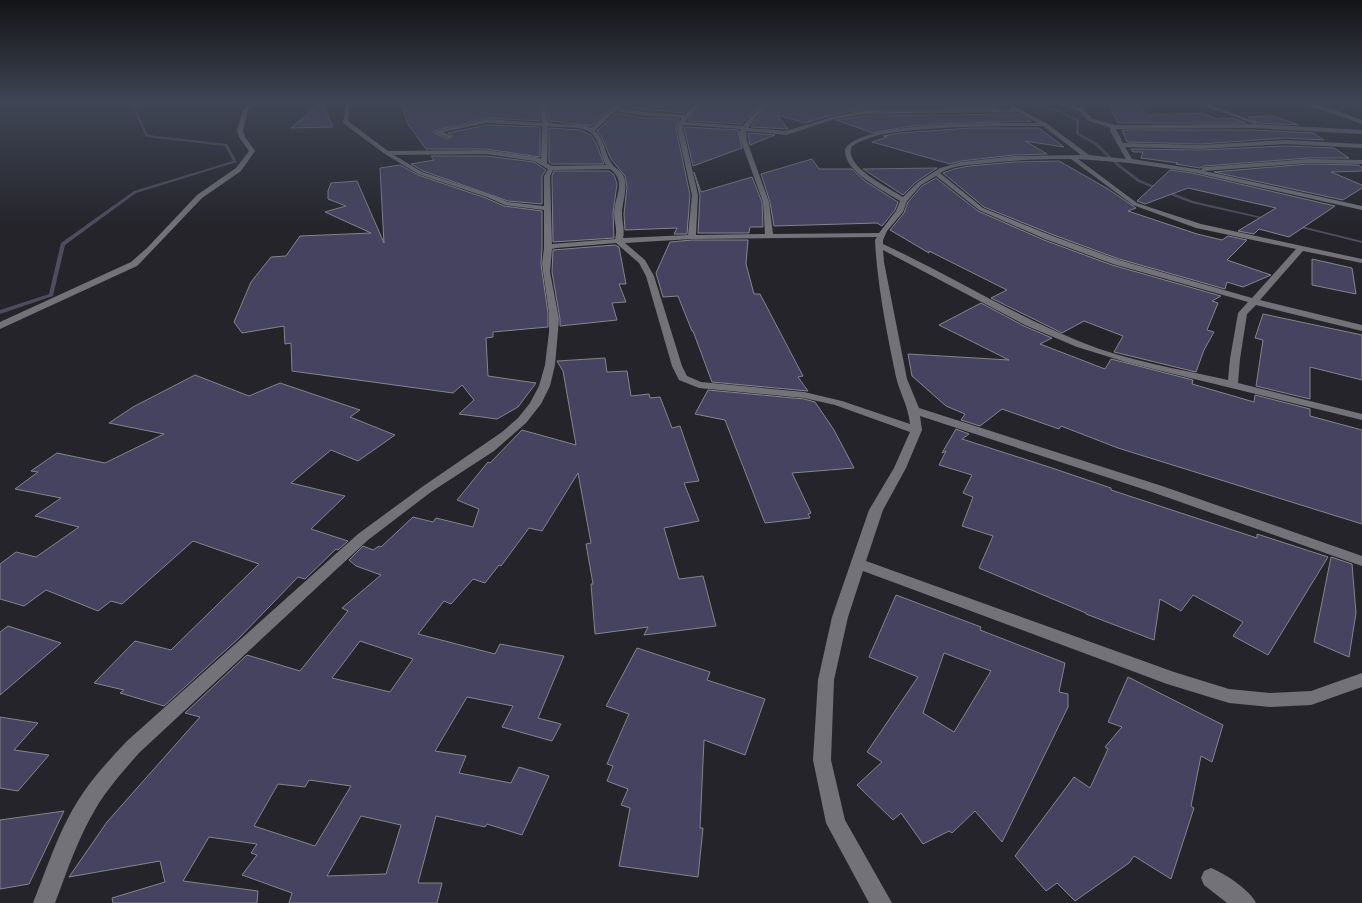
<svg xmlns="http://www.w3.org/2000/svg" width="1362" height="903" font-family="'Asap Condensed',sans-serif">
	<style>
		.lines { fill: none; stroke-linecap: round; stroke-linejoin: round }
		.stream { fill: #4f4c5e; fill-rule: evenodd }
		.building { fill: #464361; stroke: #85848c; fill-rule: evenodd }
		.minor { fill: #737279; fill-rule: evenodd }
	</style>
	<rect width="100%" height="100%" fill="#24242a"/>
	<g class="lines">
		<g class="stream">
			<path d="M148,102H153L135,107L148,135L227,144L237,162L136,193L65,245L53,296L0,314V310L49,294L61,243L134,191L233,161L225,146L146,137L132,106Z"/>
			<path d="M1028,102H1032L1060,110L1079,120V133L1097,143L1119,164L1140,180L1193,201L1270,219L1268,220L1191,203L1138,182L1117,166L1095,145L1076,134V121L1058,112Z"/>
			<path d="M1293,224L1362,241V243L1293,226Z"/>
		</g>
	</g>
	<g class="building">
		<path d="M322,102L333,127L291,128Z"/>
		<path d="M402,102H539L540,121L487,118L434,131L433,132L447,139L452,136L448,133L487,125L540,127V157L486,149H426L407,123Z"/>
		<path d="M546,102H619L606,111L592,126L549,121Z"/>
		<path d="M627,102H694L684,113L622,107Z"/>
		<path d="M702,102H765L751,114L742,124L688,121Z"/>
		<path d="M787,102H991L998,108H866L824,117L806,123L777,115L788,129L751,127L757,118L771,105Z"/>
		<path d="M1108,104L1138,106L1148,115L1202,113L1216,119L1233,118L1246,123H1118Z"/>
		<path d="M616,113L645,118L679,119L677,123L676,129L690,195L687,234H674L677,228L625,230L624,214L627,187L625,176L611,159L602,138L597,131Z"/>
		<path d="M1017,114L1031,121L934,124L904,127L873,133L836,120L866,116Z"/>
		<path d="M1273,116L1299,125L1259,123L1248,117Z"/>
		<path d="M684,127L738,130L742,148L693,166Z"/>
		<path d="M549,128L580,130L591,135L596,143L604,164H552L549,162Z"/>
		<path d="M972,128H1039L1064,147L1025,141L1047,154L1013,155L961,161L950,164L872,142L887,137L883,136L899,133Z"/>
		<path d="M1122,130H1254L1313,133L1324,140L1285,138L1201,144L1127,142Z"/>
		<path d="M748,133L775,135L750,145Z"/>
		<path d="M1285,146L1334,148L1349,158H1308L1204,166L1200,168L1176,164L1178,163L1141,158L1143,152H1133L1131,149L1201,150Z"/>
		<path d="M431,156H486L534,162L546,170L542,176V204L508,201L423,171L411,164L434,160Z"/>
		<path d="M812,159L819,169H852L865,181L898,202L895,210L882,226L877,223L774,226L770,202L761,174Z"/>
		<path d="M1059,161L1108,189L1136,208L1128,211L1197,234L1222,240L1228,236L1247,240L1227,260L1271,275L1243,287L1227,282L1225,289L1119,259L1051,234L984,207L943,173L954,169L969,166L1014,162Z"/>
		<path d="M1308,164L1359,165L1362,168V171L1331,172L1362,185V188L1343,200L1214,172Z"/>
		<path d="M400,165L418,175L486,198L504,206L542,211V248L541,264L548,313V327L493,332V337L486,338L488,376L536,383L518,407L497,419L459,414L474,400L462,385L453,393L292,371L291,343L285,344L284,326L242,333L234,322L251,282L271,257L286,256L300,236L371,233L325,212L346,206L328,199V191L331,183L357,181L384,243L380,168Z"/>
		<path d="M937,168L916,182L903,195L863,169Z"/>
		<path d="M1170,170L1192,173L1335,206L1289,237L1259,229L1254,234L1238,231L1276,208L1188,188L1145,204L1137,201Z"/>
		<path d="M554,171H609L614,175L617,184L613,213L614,238L553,242L552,176Z"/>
		<path d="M694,172L701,192L752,177L762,202L763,227H750L749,233H698L700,195Z"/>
		<path d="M936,178L978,211L1044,240L1112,265L1221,296L1212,301L1218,303L1207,330L1214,332L1204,350L1196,372L1114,352L1123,336L1084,321L1062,333L1056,330L991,298L1007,290L929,251V253L890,230L904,213L908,202L922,186Z"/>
		<path d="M692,240H748L746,264L754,294H760L803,376L798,377L808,391L712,382L693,331H692L678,296L663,297L656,273L670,242Z"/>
		<path d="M615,245L619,247L626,284H619L626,302L612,303L617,320L560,326V319L552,272L553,250Z"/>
		<path d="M1312,259L1352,268L1356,294L1312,285Z"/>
		<path d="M981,303L1024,326L1052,338L1040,344L1105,369L1111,359L1193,380L1192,384L1254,402L1255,395L1310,409V416L1362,430V524L1118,448L1061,426L1059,429L1002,409L980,426L961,420L965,414L946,406L912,376L908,354L1009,360L939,325Z"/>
		<path d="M1263,314L1362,335V380L1310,367V399L1256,386L1263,340L1255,338Z"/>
		<path d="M605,358L607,372L627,371L631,396L649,394L650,398L660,397L672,428L680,426L699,481L684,483L699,521L664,528L679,579L703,576L716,626L644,635L648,627L595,634L591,584H593L586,544L591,543L578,473L542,531L529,528L501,566L499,565L485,583L473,579L451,604L444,601L418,634L495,654L500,644L564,656L538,718L561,724L552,741L502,727L513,706L467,697L435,751L466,756L459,773L511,783L519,767L549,776L522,835L487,824L485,827L436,816L418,883H442L437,903H289L292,893L242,875L257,855L251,853L257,844L209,837L183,881L258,891L257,903H113L112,898L165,882L160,861L69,877L107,822L200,717L185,713L247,655L300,671L348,611L342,608L381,575L356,566L349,560L363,546L373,550L379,546L381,547L413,517L433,522L436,518L473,527L479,509L457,500L488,462L490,463L522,430L576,445L563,371L557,361ZM360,641L413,659L390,692L332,678ZM309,780L351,786L315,846L254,826L278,784L305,787ZM361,816L401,825L386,874L327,876Z"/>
		<path d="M195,375L249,396L280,383L360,410L350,417L395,435L358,461L331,450L291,483L345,496L311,529L348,541L338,550L336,549L305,579L298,577L239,638L164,706L120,693L124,690L94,683L135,641L171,650L259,564L193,541L122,604L111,601L98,611L46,590L24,606L0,599V564L16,552L36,557L79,527L35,516L61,498L15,489L38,472L31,471L57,453L105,463L164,434L109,423L133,407Z"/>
		<path d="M708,390L804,399L815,402L834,430L854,468L792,473L811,513L808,514L810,518L765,523L725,420L695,414Z"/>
		<path d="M956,429L969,434L962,439L1049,467L1111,488V490L1257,538V534L1328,557L1268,655L1233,636L1243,622L1193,595L1181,611L1160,599L1154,640L1086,614V613L979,568L993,536L962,526L973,497L963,493L972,475L939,465L946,451L942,453Z"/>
		<path d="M1331,557L1352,564L1356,613L1349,657L1314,642Z"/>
		<path d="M896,595L981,627L980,630L1065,663L1059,692L1068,694V707L1002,842L975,811L952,833L949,831L923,844L901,813L893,820L857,785L882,762L867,752L918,677L869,657ZM944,653L991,671L954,732L923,713Z"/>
		<path d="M8,626L61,643L0,695V632Z"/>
		<path d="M637,648L710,672L707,680L765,699L745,755L704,740L700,828H703L698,877L619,866L630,808L621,805L628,789L607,781L613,766L607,764L629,714L606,706Z"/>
		<path d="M1128,677L1223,725L1212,762L1201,756L1191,806L1194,808L1171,879L1134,856L1129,863L1075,901L1057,883L1046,891L1015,856L1074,777L1090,788L1108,749L1105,747L1122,727L1108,722Z"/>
		<path d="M0,717L38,723L14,750L49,755L18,791L0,788Z"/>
		<path d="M64,811L29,884L0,889V820Z"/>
	</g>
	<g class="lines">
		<g class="minor">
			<path d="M252,102H257L248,110L243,130L245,137L255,151L241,171L202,198L142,261L137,266L0,329V322L131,262L147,248L197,195L236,168L249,151L239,137L237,130L243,110Z"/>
			<path d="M346,102H350L348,121L388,151L486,150L536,157L541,159L542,126L487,123L443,132L451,136L448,138L434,132L487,119L542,123L540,102H544L548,122C562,127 577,122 592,128C601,119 613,102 626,102L618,108L645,112L685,115L696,102H701L685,122L743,126L752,115L767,102H786L770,104L756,117L748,128L786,131L832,117L866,110L1012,109L1009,106L1011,105L1046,123L1089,155L1126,159L1110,131L1111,128L1089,121L1079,111L1055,102H1062L1083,109L1093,119L1115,125L1254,124L1202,105L1204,103L1257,122L1258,123L1255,124L1362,130V134L1254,128L1116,129L1123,143L1201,145L1285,140L1362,144V148L1285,144L1201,149L1125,147L1132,159L1202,170V168L1204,167L1308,159L1362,160V164L1308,163L1204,171L1362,206V210L1192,172L1130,163L1078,159L1137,203L1167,213L1201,224L1362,259V263L1303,251L1260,300L1362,325V331L1256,305L1247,314L1240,359L1238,383L1362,414V420L1129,363L1077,347L1025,325L883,250L884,262L907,379L919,408L1162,486L1362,556V566L1152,492L920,416L922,430L906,468L883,510L866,561L1174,672L1229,689L1270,693L1311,691L1362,673V687L1311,705L1270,707L1229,703L1167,684L863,571L848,617L834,680L831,760L845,820L892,903H869L826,823L813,760L818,680L832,617L869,510L894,468L910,432L835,405L804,398L699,388L679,380L672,366L646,276L639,263L616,243L556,248L552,249L550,272L559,319L555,365L550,386L541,404L526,423L494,451L431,492L368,540L139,753C124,770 108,788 96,808C78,838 67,871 55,903H33C48,866 60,826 83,793C96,774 111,758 127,741L358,534L422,487L502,432L518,418L530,403L539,386L545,365L549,332V313L542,264L544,248V210L505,205L487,197L418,174L385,154L343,123ZM615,111L645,116L682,118L678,123L677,129L692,195L688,235L623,238C625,230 622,222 622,214C622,201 628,190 624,177C622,170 615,169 612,164C604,153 605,140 595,131ZM1017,112L1037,123C1003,123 862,120 845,149C843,172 884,190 900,201L896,211L879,233L773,234L769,202L747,141L746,131L786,135L835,119L866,114ZM683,125L741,129L739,132L741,141L763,202L765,234L696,235L698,195L683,129ZM548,126C563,130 587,122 596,139C601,148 601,157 606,165L552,166L547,163ZM1043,126L1081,155L1013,156L961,162L940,168L917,183L903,197C890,188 842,166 852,146C875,132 903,131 929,129C967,126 1005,126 1043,126ZM486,154L534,161L548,169L544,176V206L508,202L491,195L422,172L394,155ZM1071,159L1133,205L1196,228L1296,249L1252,298L1119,260L1050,235L983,208L940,173C951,166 966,165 979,164C1010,160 1040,159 1071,159ZM610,169C627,181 615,196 614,213C614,222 618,230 615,239L552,244L550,176L553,170ZM936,176L979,210L1045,239L1113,264L1248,302L1238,313L1230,359L1228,380C1179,369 1128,361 1081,342C1013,315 950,275 883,244V240L887,231L903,212L907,201L921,185ZM877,237L875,240C877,284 887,334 896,377C900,394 908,405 910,424L842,401L804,392L701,382L687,376L682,366L654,276L645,260L625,243L692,239Z"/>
			<path d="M1293,102C1316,102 1340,112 1362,120V124L1326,111Z"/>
			<path d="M1343,102L1362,103V105L1345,103Z"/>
			<path d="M1211,868C1224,873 1250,890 1256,903H1227L1204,885L1201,878L1204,871Z"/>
		</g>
	</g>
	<linearGradient id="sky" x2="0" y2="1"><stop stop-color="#141417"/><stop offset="0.45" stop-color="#3f4555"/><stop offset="1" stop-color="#3f4555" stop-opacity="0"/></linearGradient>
	<rect width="1362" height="228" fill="url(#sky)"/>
</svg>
